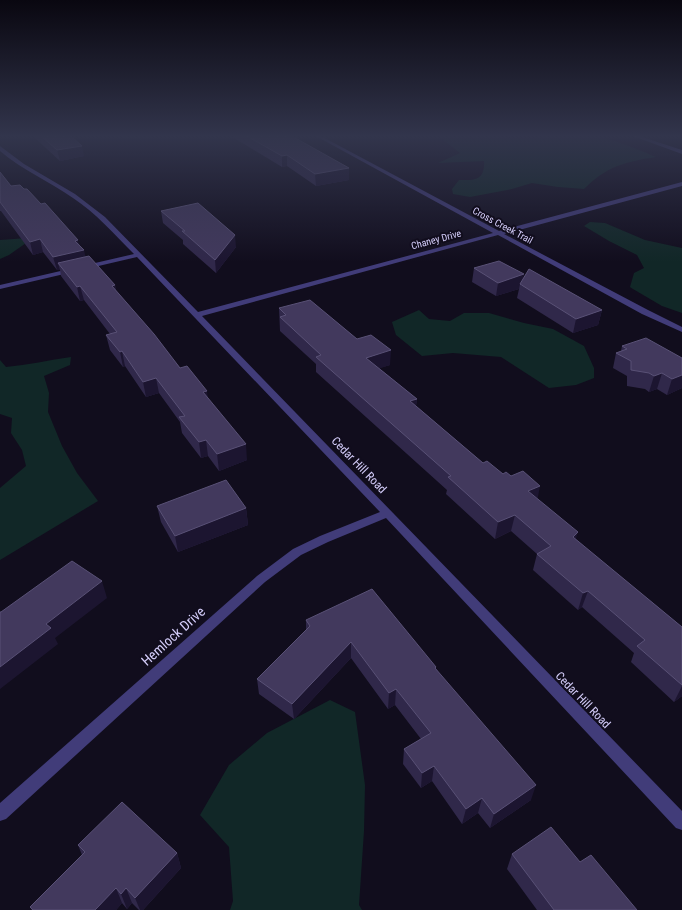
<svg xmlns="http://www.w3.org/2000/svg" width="682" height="910" font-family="'Roboto Condensed',sans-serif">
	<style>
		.green { fill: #112727 }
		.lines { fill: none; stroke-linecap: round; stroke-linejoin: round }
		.minor { fill: #413c79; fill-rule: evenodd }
		.wall { fill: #30284a }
		.shaded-wall { fill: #1c1530 }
		.building { fill: #42395d; stroke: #595176 }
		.labels { text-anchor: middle; stroke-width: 4; stroke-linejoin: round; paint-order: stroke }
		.far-street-label { font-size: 10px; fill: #d5cefb; stroke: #110d1d }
		.street-label { font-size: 12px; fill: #d5cefb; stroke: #110d1d }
		.near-street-label { font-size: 14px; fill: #d5cefb; stroke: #110d1d }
	</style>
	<rect width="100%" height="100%" fill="#110d1d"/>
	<g class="green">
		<path d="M114,135H163L141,140L117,137Z"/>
		<path d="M437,135H501C521,143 538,136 558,135C567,134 577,134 586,135C607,136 637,149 656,157C625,162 607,166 584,189L558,187L532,183L512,189L470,197L453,194L452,189L459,180C474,180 485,181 484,161L438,163L460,153Z"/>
		<path d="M590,222L605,223L645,240L682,248V313L662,306L633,289L630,287L634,273L644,268L637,255L609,241L584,226Z"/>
		<path d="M27,238L26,243L9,255L0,259V240Z"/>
		<path d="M419,310L429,319L450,321L464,313H489L524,323L553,329L584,346L594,368V378L576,385L549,388L501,357L453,353L422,356L396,335L392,322Z"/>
		<path d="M71,357L70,365L44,376L49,393L48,412L62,446L77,473L98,501L0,560V488L26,466L22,450L11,433L12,418L0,414V360L6,367C28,365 49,360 71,357Z"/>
		<path d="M330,700L355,712L365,785L364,831L359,905L362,910H230L233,901L229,847L200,815L229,765L267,733Z"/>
	</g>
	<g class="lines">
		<g class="minor">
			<path d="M314,135H319L499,231L682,182V186L504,234L648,310L682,327V332L642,314L498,235L202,316L682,811V830L676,828L386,518L328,542L301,555L265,582L6,819L0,821V803L257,576L293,549L320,536L380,512L137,257L0,289V285L134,254C114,234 96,213 73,198C49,181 22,170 0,151V146L24,164L75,194L105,217L198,312L493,233Z"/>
			<path d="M630,135H636L682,150V154Z"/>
		</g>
	</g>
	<g class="wall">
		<path d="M34,135H70L84,156L60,161L35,138Z"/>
		<path d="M229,135H290L349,180L316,186L287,166L282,167Z"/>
		<path d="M0,172L11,186L24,189L79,244L85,257L115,285L116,291L180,368L208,398L247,460L219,471L208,456L201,458L182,433L180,422L159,393L146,397L125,366L123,367L110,350L106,335L110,334L84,300L80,301L61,276L60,270H57L43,252L33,255L1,211H0Z"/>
		<path d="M161,211L236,247L216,273L183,244V240L163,223Z"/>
		<path d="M474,268L524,278L602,310L598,325L573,333L517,298L519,289L496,296L472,282Z"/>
		<path d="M279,308L357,339L390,365L379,368L417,399L416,406L483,463L503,474L537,499L576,540L682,627V696L674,702L631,662L634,653L582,607L578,610L533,570L537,554L511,531L495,539L446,494L447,490L316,372V364L280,331Z"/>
		<path d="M622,346L682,358V388L667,395L657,389L649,392L645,389L627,386V376L613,368L616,353L621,351Z"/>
		<path d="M157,506L246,508L248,525L178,552L161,522Z"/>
		<path d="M306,620L436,667V669L531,800L490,828L478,813L462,824L432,781L421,788L403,764L404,749L421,739L395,705L388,709L351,658L294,719L259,694L257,679L306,630Z"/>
		<path d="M78,845L177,853L181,868L143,910H139L132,903L127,909L122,903L116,910H32L30,907L82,855Z"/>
		<path d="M512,854L580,862L637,910H537L507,869Z"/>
	</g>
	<g class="shaded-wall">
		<path d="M82,146L84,156L60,161L57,150Z"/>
		<path d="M287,155V166L282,167V156Z"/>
		<path d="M349,168V180L316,186L315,174Z"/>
		<path d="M235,235L236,247L216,273L215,260Z"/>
		<path d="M40,239L43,252L33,255L30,242Z"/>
		<path d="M78,240L80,251L84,250L87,263H58L60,270H57L53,257L75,241Z"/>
		<path d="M524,274L522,286L520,284L519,289L496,296L498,283Z"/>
		<path d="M115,285L118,299L112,286Z"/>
		<path d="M80,286L84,300L80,301L77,287Z"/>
		<path d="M602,310L598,325L573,333L576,319Z"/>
		<path d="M391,350L390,365L366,373V358Z"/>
		<path d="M122,351L125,366L123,367L120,352Z"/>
		<path d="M662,373L657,389L649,392L654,376Z"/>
		<path d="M682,375V388L667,395L672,379Z"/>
		<path d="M156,378L159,393L146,397L143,382Z"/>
		<path d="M207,391L209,407L203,392Z"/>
		<path d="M417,399L415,414L410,401Z"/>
		<path d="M206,440L208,456L201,458L199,442Z"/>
		<path d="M246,444L247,460L219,471L217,454Z"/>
		<path d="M540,486L537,502L528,491Z"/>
		<path d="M246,508L248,525L178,552L175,536Z"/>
		<path d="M515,515L511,531L495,539L498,522Z"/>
		<path d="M578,532L573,548V537Z"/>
		<path d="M102,581L107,598L55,638L58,644L0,689V667L46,624Z"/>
		<path d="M588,591L582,607L578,610L583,593Z"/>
		<path d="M351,642V658L294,719L292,704Z"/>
		<path d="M682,686V696L674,702Z"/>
		<path d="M396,689L395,705L388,709L389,693Z"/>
		<path d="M434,766L432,781L421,788L422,773Z"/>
		<path d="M536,785L531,800L490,828L494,814Z"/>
		<path d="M482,798L478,813L462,824L466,809Z"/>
		<path d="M177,853L181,868L143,910H140L135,898Z"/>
		<path d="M116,888L122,903L116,910H95Z"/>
		<path d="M126,888L132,903L127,909L121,894Z"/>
	</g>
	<g class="building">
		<path d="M40,135H70L82,146L57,150Z"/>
		<path d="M245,135H290L349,168L315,174L287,155L282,156Z"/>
		<path d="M0,172L11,186L20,185L24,189H27L41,204L45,203L78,240L75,241L84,250L53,257L40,239L30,242L0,202Z"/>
		<path d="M198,203L235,235L215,260L182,231H185L161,211Z"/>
		<path d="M89,256L115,285L112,286L154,334L180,368L187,366L207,391L203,392L246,444L217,454L206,440L199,442L179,417L185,416L156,378L143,382L122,351L120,352L106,335L117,332L80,286L77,287L58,263Z"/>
		<path d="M499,261L524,274L498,283L474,268Z"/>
		<path d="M529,269L602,310L576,319L520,284Z"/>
		<path d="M310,300L357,339L371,335L391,350L366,358L417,399L410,401L483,463L487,461L503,474L506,472L511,476L523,471L540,486L528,491L578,532L573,537L682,627V685L637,646L645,640L588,591L583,593L537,554L551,546L515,515L498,522L448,477L451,476L316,357L321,355L280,317L286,315L279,308Z"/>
		<path d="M646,338L682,358V375L672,379L662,373L654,376L649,373L631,370V361L616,353L627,349L622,346Z"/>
		<path d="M226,480L246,508L175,536L157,506Z"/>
		<path d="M72,561L102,581L46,624L51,628L0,667V612H1Z"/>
		<path d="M372,589L436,667L435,668L536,785L494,814L482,798L466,809L434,766L422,773L404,749L431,733L396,689L389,693L351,642L292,704L257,679L310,626L306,620Z"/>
		<path d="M122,802L177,853L135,898L126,888L121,894L116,888L95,910H33L30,907L85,852L78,845Z"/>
		<path d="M551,827L580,862L591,855L637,910H554L512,854Z"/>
	</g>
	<linearGradient id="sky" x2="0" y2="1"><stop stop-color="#090710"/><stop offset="0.52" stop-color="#32354c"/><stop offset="1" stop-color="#32354c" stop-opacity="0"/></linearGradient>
	<rect width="682" height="262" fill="url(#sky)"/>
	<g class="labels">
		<g class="far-street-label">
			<text transform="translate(503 225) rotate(28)" y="4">Cross Creek Trail</text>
			<text transform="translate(436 239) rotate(-15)" y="4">Chaney Drive</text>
		</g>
		<g class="street-label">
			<text transform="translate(359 465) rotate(46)" y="4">Cedar Hill Road</text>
			<text transform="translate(583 700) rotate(46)" y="4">Cedar Hill Road</text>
		</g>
		<g class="near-street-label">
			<text transform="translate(173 636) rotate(-42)" y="5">Hemlock Drive</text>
		</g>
	</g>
</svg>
